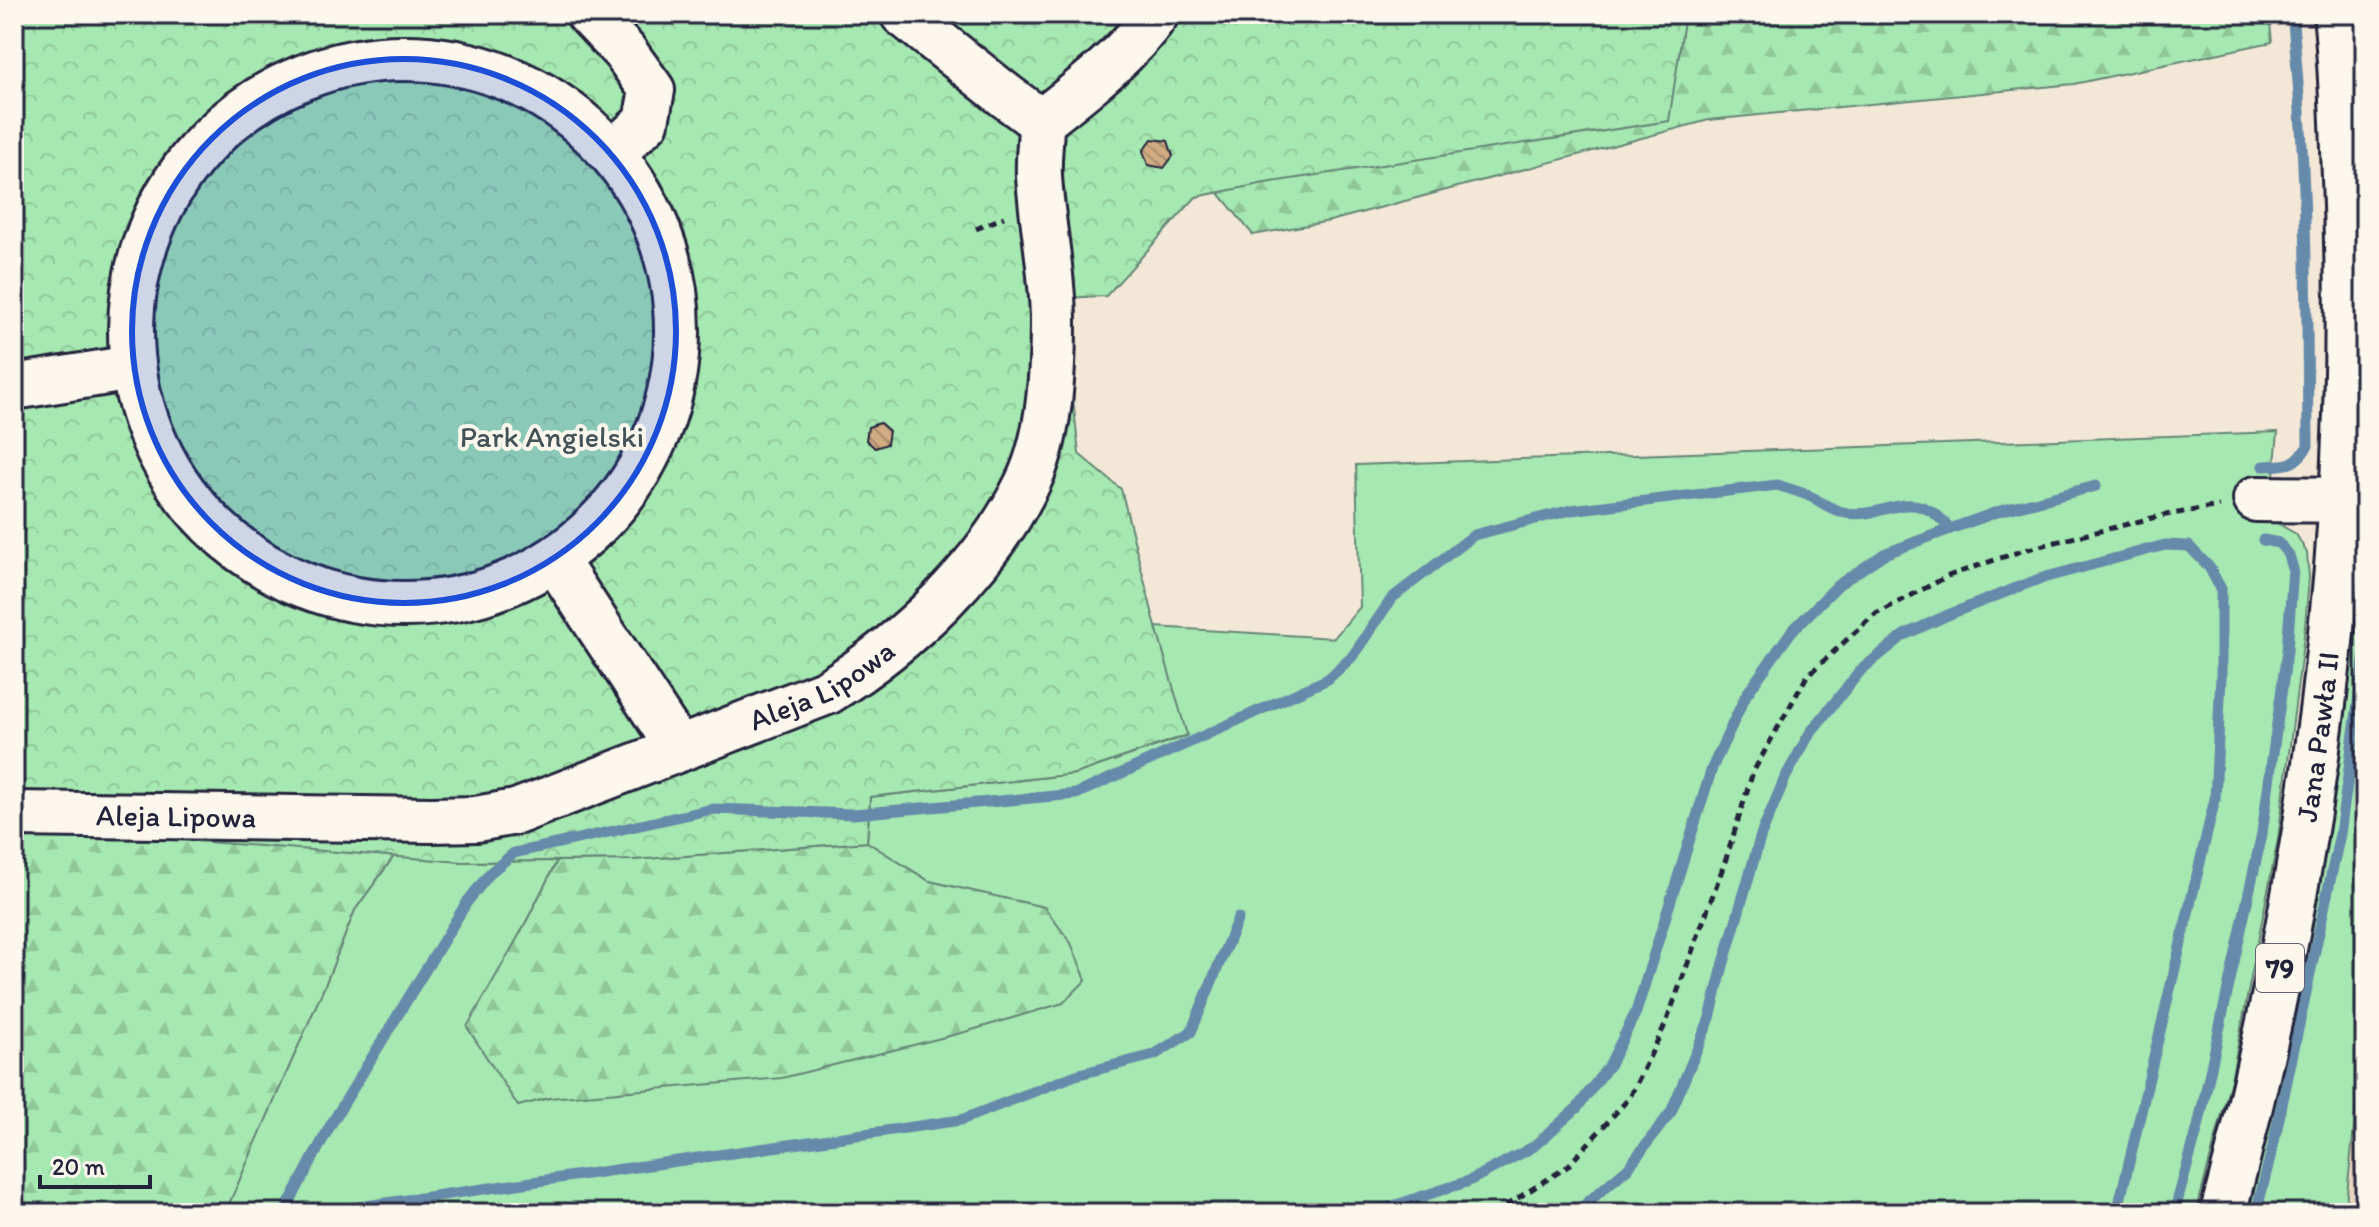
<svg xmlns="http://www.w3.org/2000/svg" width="2379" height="1227" font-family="Itim,sans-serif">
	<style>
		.built { fill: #e9d6be }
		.green { fill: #a6e8b1; stroke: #648576; stroke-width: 2 }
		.forest { fill: url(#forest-firs); stroke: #648576; stroke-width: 2 }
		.park { fill: url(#park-crowns); stroke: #648576; stroke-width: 2 }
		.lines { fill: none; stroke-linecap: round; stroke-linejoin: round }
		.stream { stroke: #668aaa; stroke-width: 11 }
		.building { fill: url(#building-back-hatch); stroke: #22223b; stroke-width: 2 }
		.minor-casing { stroke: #22223b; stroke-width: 50 }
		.major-casing { stroke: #22223b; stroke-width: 50 }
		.path { stroke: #22223b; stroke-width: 5; stroke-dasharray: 8 6; stroke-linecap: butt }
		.minor { stroke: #fbf7ec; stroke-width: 44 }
		.major { stroke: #fbf7ec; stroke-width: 44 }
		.marked { fill: #1d4ed8; fill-opacity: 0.2; stroke: #1d4ed8; stroke-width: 6; stroke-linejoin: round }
		.labels { text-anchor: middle; stroke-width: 8; stroke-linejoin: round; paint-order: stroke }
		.shield { fill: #fbf7ec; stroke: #636270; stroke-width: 2 }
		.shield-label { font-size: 28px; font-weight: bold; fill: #22223b }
		.park-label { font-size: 30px; fill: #435458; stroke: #fbf7ec }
		.street-label { font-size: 30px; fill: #22223b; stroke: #fbf7ec }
	</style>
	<defs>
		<pattern id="forest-firs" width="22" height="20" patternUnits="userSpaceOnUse" patternTransform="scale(2)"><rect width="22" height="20" fill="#a6e8b1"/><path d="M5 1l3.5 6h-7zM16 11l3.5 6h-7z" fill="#8fc799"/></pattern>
		<pattern id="park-crowns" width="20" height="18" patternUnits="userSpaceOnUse" patternTransform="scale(2)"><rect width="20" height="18" fill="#a6e8b1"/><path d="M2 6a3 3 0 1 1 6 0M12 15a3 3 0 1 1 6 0" fill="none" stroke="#8fc799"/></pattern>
		<pattern id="building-back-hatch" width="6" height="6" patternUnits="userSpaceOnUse" patternTransform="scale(2)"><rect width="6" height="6" fill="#d1ac83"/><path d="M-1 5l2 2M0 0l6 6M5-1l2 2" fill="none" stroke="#a98c6c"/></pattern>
	</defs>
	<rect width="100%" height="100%" fill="#f3e8d7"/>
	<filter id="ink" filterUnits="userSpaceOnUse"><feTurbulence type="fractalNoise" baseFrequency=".0125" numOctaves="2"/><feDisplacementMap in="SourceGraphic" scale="16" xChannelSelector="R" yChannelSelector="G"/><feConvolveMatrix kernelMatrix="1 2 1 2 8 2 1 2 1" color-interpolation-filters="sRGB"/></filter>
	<g filter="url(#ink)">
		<path class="built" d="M2365,1022V1213H2345L2359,1065Z"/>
		<g class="green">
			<path d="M2278,432L2270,519L2296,534L2307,553L2309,577L2305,627L2278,839L2231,1080L2196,1213H94L229,1203L325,985L355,910L394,856L463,862L557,861L523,928L518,1105L549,1098L1044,908L929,881L867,842L870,797L1075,774L1186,736L1156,627L1334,638L1360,607L1356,465Z"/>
			<path d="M2365,510V1021L2345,1213H2249L2304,972Z"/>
		</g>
		<g class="forest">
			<path d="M1206,14H2269L2272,42L2074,84L1709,120L1330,221L1253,235L1200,170Z"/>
			<path d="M18,827L394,856L355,910L325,985L229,1204L94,1213H14V829Z"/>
			<path d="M867,842L929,881L1044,907L1071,943L1086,980L1063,1003L965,1032L782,1078L549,1098L518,1106L467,1027L523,928L557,861L632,860Z"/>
		</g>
		<path class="park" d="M14,14H1685L1669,121L1265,183L1196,197L1106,296L1062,298L1079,454L1121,489L1156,627L1187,735L1075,774L870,797L867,842L632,860L463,862L18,827L14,829Z"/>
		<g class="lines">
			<g class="stream">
				<path d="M2263,466C2287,465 2294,467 2308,446C2307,302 2307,158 2292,14"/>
				<path d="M284,1213L330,1126L467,902L491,872L514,853L713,809L854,814L1076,794L1328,679L1352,657L1392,598L1474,535L1571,510L1777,485C1787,488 1797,491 1807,495C1821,501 1830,510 1846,513C1890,519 1912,482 1950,529"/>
				<path d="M317,1213L961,1120L1076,1075L1154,1055L1191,1032L1238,918"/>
				<path d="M1355,1213L1387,1208L1469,1181L1533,1147L1577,1108L1610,1064L1636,1012L1712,768L1746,695L1791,632L1838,585L1884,554L1950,529L2000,511L2096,486"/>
				<path d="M1575,1213L1628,1168L1671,1112L1710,1018L1723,966L1761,835L1785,778L1810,733L1861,670L1904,635L1950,614L2039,579L2165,545L2189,546L2209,567L2221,589V677L2215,799L2117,1213"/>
				<path d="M2174,1213L2198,1127L2262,833L2287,651L2293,569L2289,555L2279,543L2263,540"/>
				<path d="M2256,1213L2273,1146L2340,834L2365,653"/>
			</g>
		</g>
		<g class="building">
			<path d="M1152,139L1168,141L1173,156L1164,168L1148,165L1143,151Z"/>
			<path d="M880,423L889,431L887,444L875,448L866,440L868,427Z"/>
		</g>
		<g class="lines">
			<defs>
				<g id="minor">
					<path d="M589,14L624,51L652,90L646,122L614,152"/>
					<circle cx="404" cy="331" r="273"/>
					<path d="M1041,122C1081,90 1127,56 1156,14"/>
					<path d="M14,387L132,368"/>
					<path d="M2256,499L2365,500"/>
					<path d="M557,563L679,749"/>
					<path id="s1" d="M14,814L431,820L476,819L516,812L827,692C906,643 986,568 1027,484C1050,438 1053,372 1053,322C1053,274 1042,225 1039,176C1038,158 1041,140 1041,122L1006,96L903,14"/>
				</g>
				<g id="major">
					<path id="s2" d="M2223,1213C2313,876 2360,527 2345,178C2343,123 2342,68 2336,14"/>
				</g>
			</defs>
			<use href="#minor" class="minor-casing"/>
			<use href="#major" class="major-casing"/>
			<g class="path">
				<path d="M976,229L1004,217"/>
				<path d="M1494,1213L1567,1167L1630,1097L1666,1023L1726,859L1753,772L1807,676L1874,615L1948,576L2024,550L2160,516L2219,506"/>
			</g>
			<use href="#minor" class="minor"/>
			<use href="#major" class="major"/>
		</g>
	</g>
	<path class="marked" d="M132 331a272 272 0 1 1 544 0a272 272 0 1 1-544 0Z"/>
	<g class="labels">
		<rect class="shield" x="2256" y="944" width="48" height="48" rx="6"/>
		<g class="shield-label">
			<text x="2280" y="978">79</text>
		</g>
		<g class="park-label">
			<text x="552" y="447">Park Angielski</text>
		</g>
		<g class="street-label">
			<text dy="10" stroke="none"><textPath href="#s1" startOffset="834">Aleja Lipowa</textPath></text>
			<text dy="10" stroke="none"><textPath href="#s2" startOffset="486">Jana Pawła II</textPath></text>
			<text dy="10" stroke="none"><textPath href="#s1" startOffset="162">Aleja Lipowa</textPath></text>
		</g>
	</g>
	<rect width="2379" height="1227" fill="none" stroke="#fbf7ec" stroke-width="48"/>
	<rect x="24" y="24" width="2331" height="1179" fill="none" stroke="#22223b" stroke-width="3" filter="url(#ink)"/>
	<path d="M40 1175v12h110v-12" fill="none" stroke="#22223b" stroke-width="4"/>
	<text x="52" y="1175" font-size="24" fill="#22223b" stroke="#fbf7ec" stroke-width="6" paint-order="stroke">20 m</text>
</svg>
